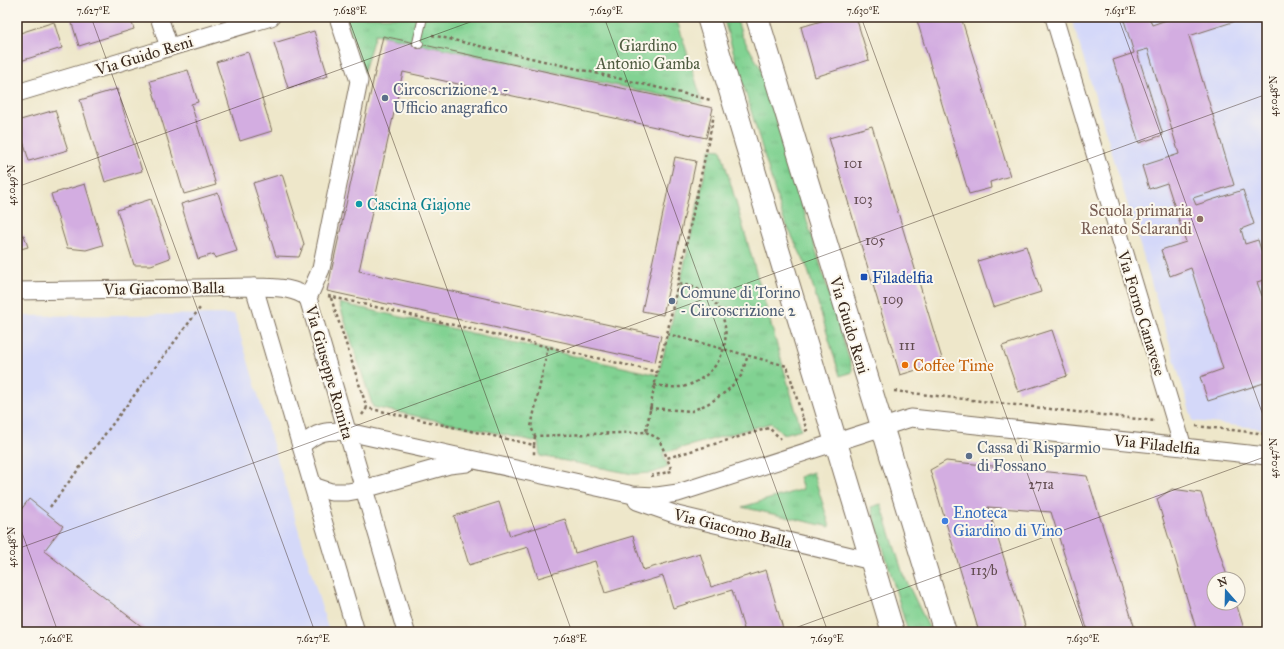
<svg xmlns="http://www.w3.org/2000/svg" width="1284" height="649" font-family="'IM FELL Great Primer',serif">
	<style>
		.built { fill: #d4d8f9 }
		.grass { fill: url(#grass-tufts); stroke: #5e7e58 }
		.building { fill: #d3ade1 }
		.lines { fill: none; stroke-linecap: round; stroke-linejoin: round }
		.service-casing { stroke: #7a6c5a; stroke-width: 10 }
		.minor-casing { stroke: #7a6c5a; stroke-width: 19 }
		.secondary-casing { stroke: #7a6c5a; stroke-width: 24 }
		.path { stroke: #7a6c5a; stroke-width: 2.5; stroke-dasharray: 3 3; stroke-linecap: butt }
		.service { stroke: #fff; stroke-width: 8 }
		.minor { stroke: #fff; stroke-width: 17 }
		.secondary { stroke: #fff; stroke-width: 22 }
		.ticks { fill: none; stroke: #3b2a1e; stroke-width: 1; stroke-opacity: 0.45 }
		.service-dot { fill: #5c6f8a; stroke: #fbf7ec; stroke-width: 1.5 }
		.culture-dot { fill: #0f9aa8; stroke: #fbf7ec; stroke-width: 1.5 }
		.education-dot { fill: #8d6e63; stroke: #fbf7ec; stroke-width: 1.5 }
		.transit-dot { fill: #1a4fb4; stroke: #fbf7ec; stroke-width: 1.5 }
		.food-dot { fill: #e8710a; stroke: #fbf7ec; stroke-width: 1.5 }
		.shop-dot { fill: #3f7fe0; stroke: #fbf7ec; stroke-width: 1.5 }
		.labels { text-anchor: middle; stroke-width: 4; stroke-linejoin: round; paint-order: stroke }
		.number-label { font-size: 14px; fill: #614b4f }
		.park-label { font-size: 16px; fill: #505c41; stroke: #fbf7ec }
		.street-label { font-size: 16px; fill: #3b2a1e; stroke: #fbf7ec }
		.service-label { font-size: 16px; fill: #4e5e75; stroke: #fbf7ec; text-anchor: start }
		.culture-label { font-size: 16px; fill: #0d838f; stroke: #fbf7ec; text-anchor: start }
		.education-label { font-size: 16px; fill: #785e54; stroke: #fbf7ec; text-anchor: end }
		.transit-label { font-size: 16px; fill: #164399; stroke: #fbf7ec; text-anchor: start }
		.food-label { font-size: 16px; fill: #c56008; stroke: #fbf7ec; text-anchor: start }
		.shop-label { font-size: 16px; fill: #366cbe; stroke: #fbf7ec; text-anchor: start }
		.neatline { fill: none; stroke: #3b2a1e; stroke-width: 1.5 }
		.ticks-label { font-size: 10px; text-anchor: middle; fill: #3b2a1e }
	</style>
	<defs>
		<pattern id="grass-tufts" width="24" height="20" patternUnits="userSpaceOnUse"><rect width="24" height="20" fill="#81d292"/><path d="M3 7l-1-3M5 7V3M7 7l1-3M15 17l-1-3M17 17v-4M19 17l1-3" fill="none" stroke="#70b47d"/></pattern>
	</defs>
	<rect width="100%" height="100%" fill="#fbf7ec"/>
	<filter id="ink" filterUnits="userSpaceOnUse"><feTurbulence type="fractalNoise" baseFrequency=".025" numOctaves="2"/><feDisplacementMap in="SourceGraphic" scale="8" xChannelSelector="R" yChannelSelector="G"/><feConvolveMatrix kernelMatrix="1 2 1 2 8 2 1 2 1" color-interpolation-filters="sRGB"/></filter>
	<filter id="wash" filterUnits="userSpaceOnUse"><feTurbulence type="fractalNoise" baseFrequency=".012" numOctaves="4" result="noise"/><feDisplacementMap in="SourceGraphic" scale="16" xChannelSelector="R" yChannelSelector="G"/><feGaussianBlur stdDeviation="0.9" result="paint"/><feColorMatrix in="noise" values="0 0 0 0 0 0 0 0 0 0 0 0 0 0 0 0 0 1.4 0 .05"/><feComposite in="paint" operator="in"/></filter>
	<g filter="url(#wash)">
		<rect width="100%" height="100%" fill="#eee7ca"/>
		<g class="built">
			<path d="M1071,17H1267V429L1193,421Z"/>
			<path d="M234,314L329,632H17V316Z"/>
		</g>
		<g class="grass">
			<path d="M346,17H676L703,104L375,34L363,74Z"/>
			<path d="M723,17H736L742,36L760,67L853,372L840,376L807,267L783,218Z"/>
			<path d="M710,149L721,150L801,429L784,434L771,423L663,453L668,467L653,473L633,474L540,456L538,442L373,407L339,303L658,375L669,334Z"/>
			<path d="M813,472L830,527L742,507L803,489L799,477Z"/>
			<path d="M881,504L903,574L931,632H908L871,507Z"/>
		</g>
		<g id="blocks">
			<g class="building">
				<path d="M70,17H130L134,29L79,46Z"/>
				<path d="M835,17H856L869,60L815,77L801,27Z"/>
				<path d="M916,17H961L1010,176L990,182L991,188L969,194Z"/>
				<path d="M1123,17H1149L1152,25L1175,17H1248L1189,36L1234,185L1193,198L1196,205L1243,190L1254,224L1241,229L1245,244L1258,240L1267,269V279L1257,282L1262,296L1267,295V382L1208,401L1200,377L1223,369L1191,268L1170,276L1161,250L1186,242L1167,183L1149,189L1142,166L1179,154L1148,49L1137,52L1163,135L1139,143L1113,60L1134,53Z"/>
				<path d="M54,22L62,48L17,62V34Z"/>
				<path d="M314,31L328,76L288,88L274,43Z"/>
				<path d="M383,36L713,108L706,138L403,72L359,271L661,336L655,362L327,291Z"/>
				<path d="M248,52L272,131L240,141L216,62Z"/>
				<path d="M188,70L198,102L191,104L216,185L184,194L150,81Z"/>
				<path d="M117,89L142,171L105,182L80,100Z"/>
				<path d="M55,110L68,150L29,161L17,121Z"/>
				<path d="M872,126L943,362L900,375L829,138Z"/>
				<path d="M675,157L696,161L663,315L642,311Z"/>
				<path d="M282,174L304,244L299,257L276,256L253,183Z"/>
				<path d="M85,184L103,245L86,250L67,248L51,194Z"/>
				<path d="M218,193L237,251L215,258L214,254L198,259L181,204Z"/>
				<path d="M151,199L170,258L151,265H134L117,210Z"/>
				<path d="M17,229L20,236L24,235L28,247L17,250Z"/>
				<path d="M1026,246L1041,292L993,307L978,261Z"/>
				<path d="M1052,330L1067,376L1018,392L1002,346Z"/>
				<path d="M946,461L1087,476L1136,632H1088L1051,512L988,507L1027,632H979L930,470Z"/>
				<path d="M1172,489L1201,493L1228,579H1214V603H1236L1245,632H1197L1157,499Z"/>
				<path d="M29,499L63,526L44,551L149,632H17V515Z"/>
				<path d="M499,502L510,536L565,519L575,553L633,536L643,570L700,553L711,587L766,570L784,632H745L732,590L673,608L663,576L605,593L595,561L538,578L528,547L469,565L454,516Z"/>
			</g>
		</g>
	</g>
	<g filter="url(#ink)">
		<use href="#blocks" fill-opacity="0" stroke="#7a6c5a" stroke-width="1"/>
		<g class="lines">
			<defs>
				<path id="service" d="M419,44L417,43L423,17"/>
				<g id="minor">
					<path d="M159,17L169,47"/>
					<path d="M338,17L359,81L321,269L308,298L406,632"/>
					<path d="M1054,17L1183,447"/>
					<path d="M17,93L271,17"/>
					<path d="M254,287L356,632"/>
					<path d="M17,291L254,287C273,288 292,286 308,298"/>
					<path d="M301,446C318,431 326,430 348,432L633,495L657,496L678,493L911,418L1267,456"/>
					<path d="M313,486L331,492H348L364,489L449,465L467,463"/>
					<path d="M637,501L677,515L872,561"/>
				</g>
				<g id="secondary">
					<path d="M708,17L893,632"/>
					<path d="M757,17L945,632"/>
				</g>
			</defs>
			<use href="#service" class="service-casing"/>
			<use href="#minor" class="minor-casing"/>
			<use href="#secondary" class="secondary-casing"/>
			<g class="path">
				<path d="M432,35L711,100"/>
				<path d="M328,296L657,372L667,334L714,115"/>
				<path d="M331,298L367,408"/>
				<path d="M667,334L787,366L803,419"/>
				<path d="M548,347L531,427L535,436L646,432L657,372"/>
				<path d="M654,385C662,386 671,388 679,387C686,387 694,383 699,380C743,354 730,287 677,284"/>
				<path d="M894,391L1155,421"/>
				<path d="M649,408L692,411L711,402L727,391L741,376L748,355"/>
				<path d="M362,415L367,408L534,445V455"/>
				<path d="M1196,426L1267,434"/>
				<path d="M805,431L807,430L803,419L807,418"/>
				<path d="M646,432L659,439L667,458"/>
				<path d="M534,445L535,436"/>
				<path d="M651,476L672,471L667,458L769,428L781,439"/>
				<path d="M50,507L200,308"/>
			</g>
			<use href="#service" class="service"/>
			<use href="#minor" class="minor"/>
			<use href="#secondary" class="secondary"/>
		</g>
	</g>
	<path class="ticks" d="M91,17L315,632M348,17L572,632M604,17L828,632M861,17L1085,632M1118,17L1267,426M17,187L484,17M17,519L58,632M17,549L1267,94M784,632L1267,456"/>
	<g class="service-dot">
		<circle cx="385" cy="98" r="4"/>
		<circle cx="672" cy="301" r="4"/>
		<circle cx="969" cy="456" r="4"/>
	</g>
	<circle class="culture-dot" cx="359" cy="204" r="4"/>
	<circle class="education-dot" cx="1200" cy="219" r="4"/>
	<rect class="transit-dot" x="860" y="273" width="8" height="8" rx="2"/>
	<circle class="food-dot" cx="905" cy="365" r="4"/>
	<circle class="shop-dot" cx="945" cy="521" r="4"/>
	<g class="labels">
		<g class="number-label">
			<text x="853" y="168">101</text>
			<text x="863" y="204">103</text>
			<text x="875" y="245">105</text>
			<text x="893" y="304">109</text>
			<text x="907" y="350">111</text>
			<text x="1041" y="489">271a</text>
			<text x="984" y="575">113/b</text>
		</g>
		<g class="park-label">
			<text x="648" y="51">Giardino<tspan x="648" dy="18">Antonio Gamba</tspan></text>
		</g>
		<g class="street-label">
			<text transform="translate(144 55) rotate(-17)" y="6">Via Guido Reni</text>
			<text transform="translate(164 288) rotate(-1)" y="6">Via Giacomo Balla</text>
			<text transform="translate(1142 313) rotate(73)" y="6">Via Forno Canavese</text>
			<text transform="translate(850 325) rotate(73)" y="6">Via Guido Reni</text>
			<text transform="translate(330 372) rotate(74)" y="6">Via Giuseppe Romita</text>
			<text transform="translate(1157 444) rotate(6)" y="6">Via Filadelfia</text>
			<text transform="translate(733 528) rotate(14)" y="6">Via Giacomo Balla</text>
		</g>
		<g class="service-label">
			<text x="393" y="95">Circoscrizione 2 -<tspan x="393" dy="18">Ufficio anagrafico</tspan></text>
			<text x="680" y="298">Comune di Torino<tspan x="680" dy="18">- Circoscrizione 2</tspan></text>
			<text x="977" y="453">Cassa di Risparmio<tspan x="977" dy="18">di Fossano</tspan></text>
		</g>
		<g class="culture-label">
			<text x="367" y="210">Cascina Giajone</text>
		</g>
		<g class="education-label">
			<text x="1192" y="216">Scuola primaria<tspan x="1192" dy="18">Renato Sclarandi</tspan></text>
		</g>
		<g class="transit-label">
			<text x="872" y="283">Filadelfia</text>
		</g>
		<g class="food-label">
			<text x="913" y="371">Coffee Time</text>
		</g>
		<g class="shop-label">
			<text x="953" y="518">Enoteca<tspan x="953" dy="18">Giardino di Vino</tspan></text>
		</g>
	</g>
	<rect width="1284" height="649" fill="none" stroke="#fbf7ec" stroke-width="44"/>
	<g transform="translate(1226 591) rotate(340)"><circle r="19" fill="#fbf7ec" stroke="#aea59a"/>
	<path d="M0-3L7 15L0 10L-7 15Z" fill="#1f6fb2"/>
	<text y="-6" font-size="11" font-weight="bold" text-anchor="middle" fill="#3b2a1e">N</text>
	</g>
	<rect x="22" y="22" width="1240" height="605" class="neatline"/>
	<g class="ticks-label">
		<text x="93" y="14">7.627°E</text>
		<text x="350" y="14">7.628°E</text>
		<text x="606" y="14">7.629°E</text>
		<text x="863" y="14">7.630°E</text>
		<text x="1120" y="14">7.631°E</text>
		<text transform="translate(1273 96) rotate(-90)" y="4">45.048°N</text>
		<text transform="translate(11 185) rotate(-90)" y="4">45.049°N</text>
		<text transform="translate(1273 458) rotate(-90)" y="4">45.047°N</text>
		<text transform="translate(11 547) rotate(-90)" y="4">45.048°N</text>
		<text x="56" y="642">7.626°E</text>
		<text x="313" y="642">7.627°E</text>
		<text x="570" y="642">7.628°E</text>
		<text x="827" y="642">7.629°E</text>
		<text x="1083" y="642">7.630°E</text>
	</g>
</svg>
